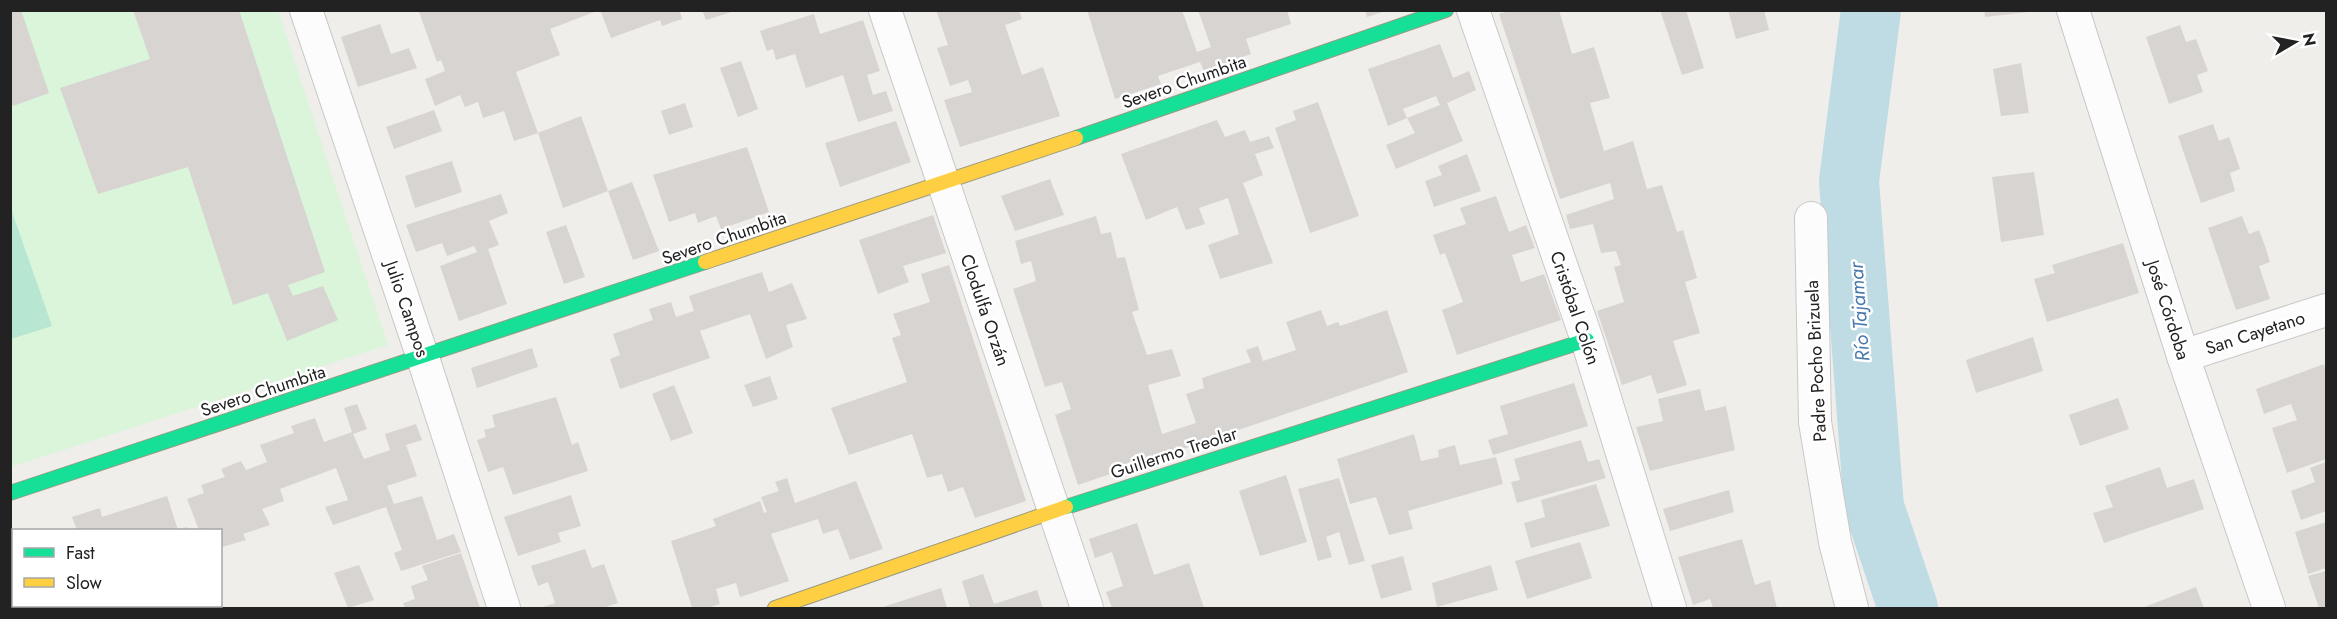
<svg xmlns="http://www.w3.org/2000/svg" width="2337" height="619" font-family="Jost,sans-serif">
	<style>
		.park { fill: #daf5da }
		.pitch { fill: #b7e6d2 }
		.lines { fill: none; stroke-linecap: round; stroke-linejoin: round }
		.river { stroke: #bfdbe3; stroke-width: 60 }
		.building { fill: #d7d4d2 }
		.street-casing { stroke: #c9c8c7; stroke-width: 34 }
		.fast-casing { stroke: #999a82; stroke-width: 16 }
		.slow-casing { stroke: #999a82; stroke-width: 16 }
		.street { stroke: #fdfcfc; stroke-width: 32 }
		.fast { stroke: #16e098; stroke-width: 14 }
		.slow { stroke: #ffcf43; stroke-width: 14 }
		.labels { text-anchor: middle; stroke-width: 5; stroke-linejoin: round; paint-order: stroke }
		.street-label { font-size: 18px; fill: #222; stroke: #fff }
		.water-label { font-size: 20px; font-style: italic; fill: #4a7aab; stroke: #fff }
	</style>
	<rect width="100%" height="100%" fill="#f0eeeb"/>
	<path class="park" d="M10,11H278L388,345L11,467Z"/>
	<path class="pitch" d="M11,209L52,326L11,339H10Z"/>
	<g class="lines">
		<path class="river" d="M1871,10L1849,181L1874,507L1908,608"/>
	</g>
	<g class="building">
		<path d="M10,10H21L49,93L13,106L10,99Z"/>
		<path d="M133,10H239L325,272L288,285L293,296L323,286L338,320L287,341L268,293L233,305L188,167L98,194L60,88L150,59Z"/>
		<path d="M422,10H597V11L550,29L560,55L516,72L538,133L514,141L504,111L483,118L478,102L465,107L460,95L435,106L425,79L445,71L441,60L437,62L419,12Z"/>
		<path d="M600,10H684V11L680,12L682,19L662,26L660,20L611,38Z"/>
		<path d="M702,10H735V11L706,20Z"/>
		<path d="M936,10H1019L1022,19L1005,25L1022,75L1043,67L1060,116L960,147L944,100L972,92L968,80L950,86L937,48L948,45Z"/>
		<path d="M1087,10H1182L1197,52L1211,47L1198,10H1287L1291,24L1246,39L1251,54L1204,71L1200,62L1158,76L1161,84L1115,99Z"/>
		<path d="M1365,10H1386V11L1367,17Z"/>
		<path d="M1511,10H1559L1572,54L1594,47L1610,98L1590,103L1604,151L1633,141L1647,189L1662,185L1677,232L1683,230L1697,278L1685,282L1700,333L1673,341L1687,385L1657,394L1651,375L1622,385L1597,311L1624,302L1614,267L1621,265L1616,251L1601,253L1593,224L1570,229L1566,215L1614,199L1610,183L1560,199L1499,14Z"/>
		<path d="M1660,10H1686L1704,68L1682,75Z"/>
		<path d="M1728,10H1764L1769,30L1736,39Z"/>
		<path d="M1984,10H2029V12L1985,17Z"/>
		<path d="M814,14L820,34L863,20L880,71L867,75L873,95L886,91L893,111L858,122L843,75L806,88L795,54L776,60L773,49L767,51L760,31Z"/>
		<path d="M380,24L391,54L409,48L417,68L358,87L341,37Z"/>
		<path d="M2180,25L2186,42L2196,39L2208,71L2197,75L2203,92L2169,104L2146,37Z"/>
		<path d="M1440,44L1453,78L1469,71L1476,90L1447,103L1463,141L1396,169L1386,145L1415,133L1407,118L1440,105L1436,96L1403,109L1407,118L1388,126L1368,69Z"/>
		<path d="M741,61L758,109L738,117L720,68Z"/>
		<path d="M2021,63L2029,113L2001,116L1993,69Z"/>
		<path d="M1318,102L1359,216L1310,233L1275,128L1296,120L1293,111Z"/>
		<path d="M685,103L693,127L669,135L661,111Z"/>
		<path d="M434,110L442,131L394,149L386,127Z"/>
		<path d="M581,116L608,191L563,208L538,133Z"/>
		<path d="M1217,120L1225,137L1245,130L1250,142L1269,136L1274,148L1255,154L1263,175L1243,183L1273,263L1220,279L1208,245L1239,234L1228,198L1199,208L1205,224L1186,230L1177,207L1146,220L1121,154Z"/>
		<path d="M896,121L911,162L840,187L825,143Z"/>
		<path d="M2213,124L2219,141L2229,137L2240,169L2230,173L2235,191L2201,203L2178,136Z"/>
		<path d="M747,147L769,212L721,229L716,216L698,223L695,213L669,222L653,175Z"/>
		<path d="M1467,154L1481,191L1434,207L1425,181L1442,175L1438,166Z"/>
		<path d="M452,161L462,192L415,208L405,176Z"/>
		<path d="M2034,172L2044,235L2001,242L1992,177Z"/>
		<path d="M1050,179L1064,215L1015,231L1001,196Z"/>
		<path d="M632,182L659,251L633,260L608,191Z"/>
		<path d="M501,194L508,213L489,221L499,245L488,249L507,304L459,321L440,266L477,252L474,246L447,256L442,243L416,252L406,225Z"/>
		<path d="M1496,196L1509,232L1526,225L1535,248L1512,255L1521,282L1544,274L1561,320L1457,355L1442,310L1463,302L1445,253L1440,255L1433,235L1466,224L1460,208Z"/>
		<path d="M933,215L946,253L903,266L909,282L878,294L859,240Z"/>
		<path d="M1096,216L1101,234L1111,232L1117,258L1125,257L1139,310L1132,312L1147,355L1172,349L1181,376L1148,385L1162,434L1196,423L1186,394L1204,388L1202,378L1251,362L1246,350L1258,346L1263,361L1296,350L1286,322L1321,310L1327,326L1338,322L1340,326L1387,310L1408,372L1078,485L1055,415L1071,409L1062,382L1045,387L1013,289L1036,281L1031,261L1021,264L1015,241Z"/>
		<path d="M2242,216L2249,234L2259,230L2265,246L2270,262L2259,266L2270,299L2236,310L2208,228Z"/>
		<path d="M566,225L585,277L564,284L546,232Z"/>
		<path d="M2123,243L2139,293L2047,322L2034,279L2055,273L2052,265Z"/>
		<path d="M949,265L1026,501L975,518L963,487L948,492L942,474L927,478L912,434L849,455L831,408L907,382L892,338L901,335L893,314L930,302L921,274Z"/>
		<path d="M762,272L769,292L792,283L807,319L786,325L793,347L766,359L750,314L700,331L710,358L620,389L610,359L620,355L613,334L653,320L649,309L671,302L676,317L694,311L689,296Z"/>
		<path d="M2033,337L2043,371L1976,393L1966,360Z"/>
		<path d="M532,348L538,367L477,388L471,368Z"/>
		<path d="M2324,364L2326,372V459L2287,473L2272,428L2297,420L2291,404L2264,414L2256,389Z"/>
		<path d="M770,376L778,399L753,407L744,385Z"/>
		<path d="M1574,383L1588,426L1493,455L1488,440L1508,434L1500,406Z"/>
		<path d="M674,385L693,433L671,441L652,394Z"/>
		<path d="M1700,389L1705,411L1726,406L1735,450L1650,471L1636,427L1663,421L1658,399Z"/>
		<path d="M556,397L572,445L578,442L588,471L513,495L503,467L488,472L477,440L486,437L484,430L495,427L492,415Z"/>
		<path d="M2118,398L2129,429L2080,446L2069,415Z"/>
		<path d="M357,404L367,429L353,434L364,459L390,450L385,434L416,424L422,440L406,445L417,476L387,486L394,504L422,496L437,540L454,534L461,552L401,571L394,553L402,550L386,507L333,525L325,507L348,500L336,468L280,489L284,501L262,509L270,525L243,534L246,540L222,547L220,530H217L216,528L199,530L187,499L204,493L201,485L225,477L221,469L241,461L246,470L267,462L260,445L294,433L291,426L315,418L324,442L352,432L344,408Z"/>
		<path d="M1414,434L1421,461L1439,457L1438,450L1455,445L1460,465L1496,457L1503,484L1408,511L1413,529L1389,535L1376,497L1350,504L1337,459Z"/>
		<path d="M1581,440L1588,462L1599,459L1606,478L1517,503L1511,482L1520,480L1514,459Z"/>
		<path d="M2326,462V511L2301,520L2291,491L2315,482L2310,468Z"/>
		<path d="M2160,467L2167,488L2194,479L2204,509L2104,543L2093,513L2113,507L2105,486Z"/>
		<path d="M1286,475L1307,542L1260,556L1239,491Z"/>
		<path d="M787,478L795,503L856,481L883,549L850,560L838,529L823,534L818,519L771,534L789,581L740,597L736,583L716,589L720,604L707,608H692L671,541L716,526L713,519L760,501L764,513L767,512L761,497L779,491L775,482Z"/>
		<path d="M1339,478L1365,561L1349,565L1339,532L1326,537L1332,557L1318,561L1298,489Z"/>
		<path d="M1596,484L1610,526L1531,548L1524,523L1545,517L1541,500Z"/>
		<path d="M1729,490L1734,512L1670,531L1663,509Z"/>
		<path d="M571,495L581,526L558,533L561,542L518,556L504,517Z"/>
		<path d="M167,496L178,530L187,527L188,530H77L72,517L100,508L102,517Z"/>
		<path d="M2326,522V568L2308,574L2295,532Z"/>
		<path d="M1137,523L1154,575L1189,563L1204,608H1112L1106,592L1123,586L1112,552L1095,558L1089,539Z"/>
		<path d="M11,539L14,546V561L10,562Z"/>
		<path d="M1742,539L1755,585L1770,580L1777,608H1713L1710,599L1693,605L1678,557Z"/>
		<path d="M1580,542L1592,578L1527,599L1515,561Z"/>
		<path d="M585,549L592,568L604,564L618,603L603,608H540L555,603L548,582L538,586L531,566Z"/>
		<path d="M461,553L480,608H405L403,603L415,599L411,586L428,580L422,566Z"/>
		<path d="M1403,556L1412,590L1381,599L1371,565Z"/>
		<path d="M359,565L374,600L348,608L334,573Z"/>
		<path d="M1491,565L1498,590L1437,607L1432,583Z"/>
		<path d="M2326,571V608H2319L2308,576Z"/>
		<path d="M983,574L994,604L1037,590L1043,608H970L962,581Z"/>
		<path d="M14,575V606H35L36,608H10V576Z"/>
		<path d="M2196,587L2204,608H2142Z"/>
		<path d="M941,588L947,608H880Z"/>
	</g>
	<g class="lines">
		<defs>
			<g id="street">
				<path d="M306,10L423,358L504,608"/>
				<path d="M885,10L1087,608"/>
				<path d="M1473,10L1587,340L1670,608"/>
				<path d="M2073,10L2183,356L2269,608"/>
				<path d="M1811,218L1815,422L1835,542L1852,608"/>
				<path d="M2183,356L2326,310"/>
			</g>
			<g id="fast">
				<path d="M1076,138L1446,10"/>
				<path d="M10,493L705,262"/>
				<path d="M1066,507L1587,340"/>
			</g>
			<g id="slow">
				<path d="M705,262L1076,138"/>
				<path d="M775,608L1066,507"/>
			</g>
		</defs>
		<use href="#street" class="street-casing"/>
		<use href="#fast" class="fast-casing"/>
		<use href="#slow" class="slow-casing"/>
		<use href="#street" class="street"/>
		<use href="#fast" class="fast"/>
		<use href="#slow" class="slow"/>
	</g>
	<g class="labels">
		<g class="street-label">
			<text transform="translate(1184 82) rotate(-19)" y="6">Severo Chumbita</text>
			<text transform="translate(724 238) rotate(-19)" y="6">Severo Chumbita</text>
			<text transform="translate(1575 308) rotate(71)" y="6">Cristóbal Colón</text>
			<text transform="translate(407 309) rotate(71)" y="6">Julio Campos</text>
			<text transform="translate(985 310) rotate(71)" y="6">Clodulfa Orzán</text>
			<text transform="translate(2168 310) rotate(72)" y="6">José Córdoba</text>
			<text transform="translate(2255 333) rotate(-18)" y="6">San Cayetano</text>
			<text transform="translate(1816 361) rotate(-93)" y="6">Padre Pocho Brizuela</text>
			<text transform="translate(263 391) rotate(-18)" y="6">Severo Chumbita</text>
			<text transform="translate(1174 453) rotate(-18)" y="6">Guillermo Treolar</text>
		</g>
		<g class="water-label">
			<text transform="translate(1859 312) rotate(-94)" y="7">Río Tajamar</text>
		</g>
	</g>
	<rect width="2337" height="619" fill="none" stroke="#222222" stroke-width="24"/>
	<rect x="12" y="529" width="210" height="78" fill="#ffffff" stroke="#a7a7a7" stroke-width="1.5"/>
	<rect x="24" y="548" width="30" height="9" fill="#16e098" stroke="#a7a7a7" stroke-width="1.5"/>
	<text x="66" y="559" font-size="18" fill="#222222">Fast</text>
	<rect x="24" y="578" width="30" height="9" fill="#ffcf43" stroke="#a7a7a7" stroke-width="1.5"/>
	<text x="66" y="589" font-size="18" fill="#222222">Slow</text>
	<g transform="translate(2295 42) rotate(80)" stroke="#ffffff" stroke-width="4.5" paint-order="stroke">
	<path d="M0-4.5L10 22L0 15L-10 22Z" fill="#222222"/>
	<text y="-9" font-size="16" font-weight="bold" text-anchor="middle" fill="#222222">N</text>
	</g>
</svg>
